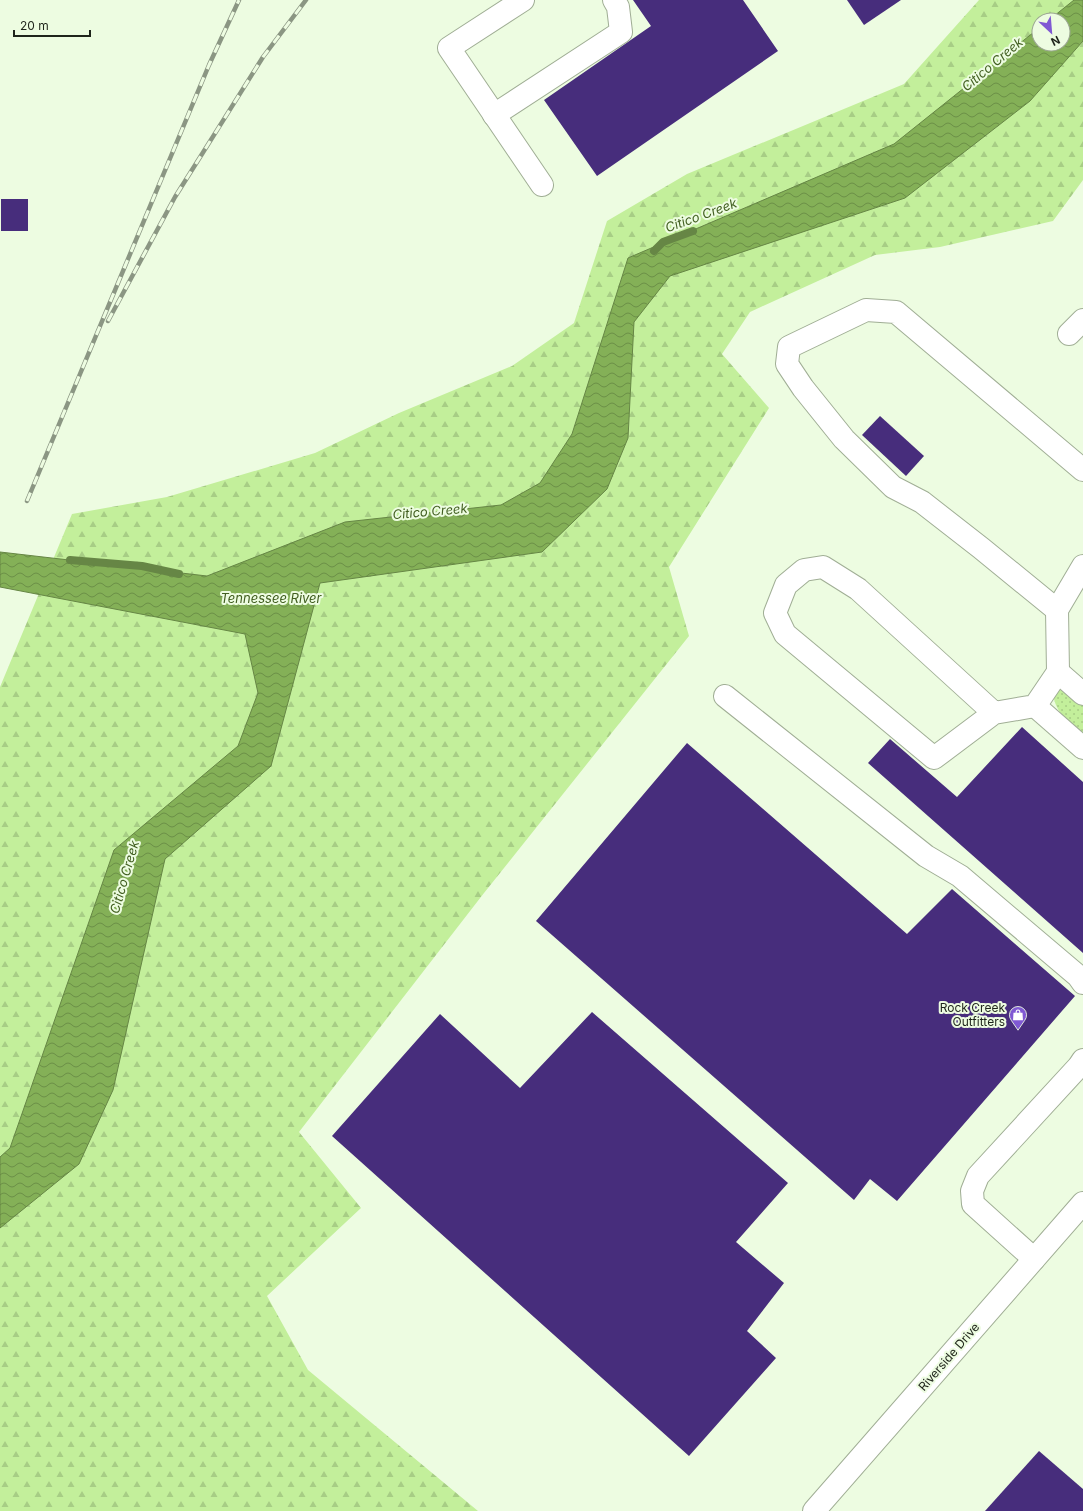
<svg xmlns="http://www.w3.org/2000/svg" width="1083" height="1511" font-family="Inter,sans-serif">
	<style>
		.grass { fill: url(#grass-dots) }
		.forest { fill: url(#forest-firs); fill-rule: evenodd }
		.water { fill: url(#water-waves); stroke: #668645 }
		.lines { fill: none; stroke-linecap: round; stroke-linejoin: round }
		.stream { stroke: #668645; stroke-width: 8 }
		.building { fill: #472d7c }
		.minor-casing { stroke: #a0ae95; stroke-width: 24 }
		.major-casing { stroke: #a0ae95; stroke-width: 24 }
		.minor { stroke: #fff; stroke-width: 22 }
		.major { stroke: #fff; stroke-width: 22 }
		.rail-casing { stroke: #8b9683; stroke-width: 4.5 }
		.rail { stroke: #edfce1; stroke-width: 3; stroke-dasharray: 9; stroke-linecap: butt }
		.labels { text-anchor: middle; stroke-width: 4; stroke-linejoin: round; paint-order: stroke }
		.poi-label { font-size: 12px; fill: #1f251b; stroke: #edfce1; text-anchor: end }
		.street-label { font-size: 12px; fill: #1f251b; stroke: #edfce1 }
		.water-label { font-size: 13px; font-style: italic; fill: #425f21; stroke: #edfce1 }
	</style>
	<defs>
		<pattern id="grass-dots" width="8" height="8" patternUnits="userSpaceOnUse"><rect width="8" height="8" fill="#c3ef9b"/><path d="M2 2h.1M6 6h.1" fill="none" stroke="#a7cd85" stroke-width="1.8" stroke-linecap="round"/></pattern>
		<pattern id="forest-firs" width="22" height="20" patternUnits="userSpaceOnUse"><rect width="22" height="20" fill="#c3ef9b"/><path d="M5 1l3.5 6h-7zM16 11l3.5 6h-7z" fill="#a7cd85"/></pattern>
		<pattern id="water-waves" width="16" height="10" patternUnits="userSpaceOnUse"><rect width="16" height="10" fill="#84b057"/><path d="M0 5q4-4 8 0t8 0" fill="none" stroke="#6b8f47"/></pattern>
	</defs>
	<rect width="100%" height="100%" fill="#edfce1"/>
	<path class="grass" d="M1057,687H1066L1083,698V733C1068,721 1056,714 1053,694Z"/>
	<path class="forest" d="M979,0H1083V180L1053,221L940,247L875,255L750,312L722,354L769,408L669,567L689,636L484,893L299,1132L361,1208L267,1296L308,1370L478,1511H0V687L72,514L167,497L315,453L399,413L512,366L574,323L607,221L687,174L904,84ZM1039,20H1063V44H1039Z"/>
	<path class="water" d="M1074,0H1083V41L1030,101L905,198L670,276L634,322L628,438L607,489L542,552L320,583L271,766L165,859L113,1090L79,1164L0,1228V1157L10,1148L114,850L238,746L258,693L245,634L0,587V552L207,576L345,522L501,505L540,483L572,434L628,258L894,144L1039,28V44H1063V20H1049Z"/>
	<g class="lines">
		<g class="stream">
			<path d="M654,251L663,242L693,231"/>
			<path d="M70,560L142,566L179,574"/>
		</g>
	</g>
	<g class="building">
		<path d="M633,0H743L778,51L597,176L544,100L651,26Z"/>
		<path d="M847,0H901L864,25Z"/>
		<rect x="1" y="199" width="27" height="32"/>
		<path d="M880,416L924,456L906,476L862,435Z"/>
		<path d="M1022,727L1083,782V953L868,763L890,739L957,797Z"/>
		<path d="M687,743L907,934L952,889L1075,996L897,1201L870,1179L854,1200L536,921Z"/>
		<path d="M592,1012L788,1183L736,1242L784,1283L747,1331L776,1358L689,1456L332,1136L440,1014L520,1088Z"/>
		<path d="M1039,1451L1083,1489V1511H985Z"/>
	</g>
	<g class="lines">
		<defs>
			<g id="minor">
				<path d="M523,0L449,48L542,185"/>
				<path d="M494,115L621,32L618,7L614,0"/>
				<path d="M1069,334L1083,320"/>
				<path d="M1057,610L981,548L922,502L893,487L844,439L803,388L787,364L789,347L866,310L896,312L1083,470"/>
				<path d="M1058,672L1083,694"/>
				<path d="M725,696L926,856L960,876L1078,976L1083,983"/>
				<path d="M1035,706L1083,748"/>
				<path d="M994,713L858,589L823,567L804,570L786,585L775,613L785,634L934,758L994,713L1035,706L1058,672L1057,610L1083,566"/>
				<path d="M1034,1259L973,1204L972,1191L978,1176L1079,1066L1083,1060"/>
			</g>
			<path id="major" d="M814,1511L1083,1203"/>
		</defs>
		<use href="#minor" class="minor-casing"/>
		<use href="#major" class="major-casing"/>
		<use href="#minor" class="minor"/>
		<use href="#major" class="major"/>
		<defs>
			<g id="rail">
				<path d="M108,321L175,197L263,57L306,0"/>
				<path d="M27,501L209,65L239,0"/>
			</g>
		</defs>
		<use href="#rail" class="rail-casing"/>
		<use href="#rail" class="rail"/>
	</g>
	<defs>
		<symbol id="shop-pin" viewBox="-11 -11 22 30"><path d="M0 17L-7.5 6A9.5 9.5 0 1 1 7.5 6Z" fill="#8059d3" stroke="#edfce1"/><path d="M-5-2.5h2.3a2.7 3.5 0 0 1 5.4 0H5L5.5 6h-11ZM-1.5-2.5h3a1.5 2.3 0 0 0-3 0Z" fill="#fff"/></symbol>
	</defs>
	<g fill-rule="evenodd">
		<use href="#shop-pin" x="1008" y="1005" width="20" height="27"/>
	</g>
	<g class="labels">
		<g class="poi-label">
			<text x="1005" y="1012">Rock Creek<tspan x="1005" dy="14">Outfitters</tspan></text>
		</g>
		<g class="street-label">
			<text transform="translate(949 1357) rotate(-49)" y="4">Riverside Drive</text>
		</g>
		<g class="water-label">
			<text transform="translate(992 64) rotate(-40)" y="5">Citico Creek</text>
			<text transform="translate(701 215) rotate(-20)" y="5">Citico Creek</text>
			<text transform="translate(430 511) rotate(-5)" y="5">Citico Creek</text>
			<text x="271" y="603">Tennessee River</text>
			<text transform="translate(124 877) rotate(-74)" y="5">Citico Creek</text>
		</g>
	</g>
	<g transform="translate(1051 32) rotate(154)"><circle r="19" fill="#edfce1" stroke="#9ba692"/>
	<path d="M0-3L7 15L0 10L-7 15Z" fill="#8059d3"/>
	<text y="-6" font-size="11" font-weight="bold" text-anchor="middle" fill="#1f251b">N</text>
	</g>
	<path d="M14 30v6h76v-6" fill="none" stroke="#1f251b" stroke-width="2"/>
	<text x="20" y="30" font-size="12" fill="#1f251b" stroke="#edfce1" stroke-width="3" paint-order="stroke">20 m</text>
</svg>
